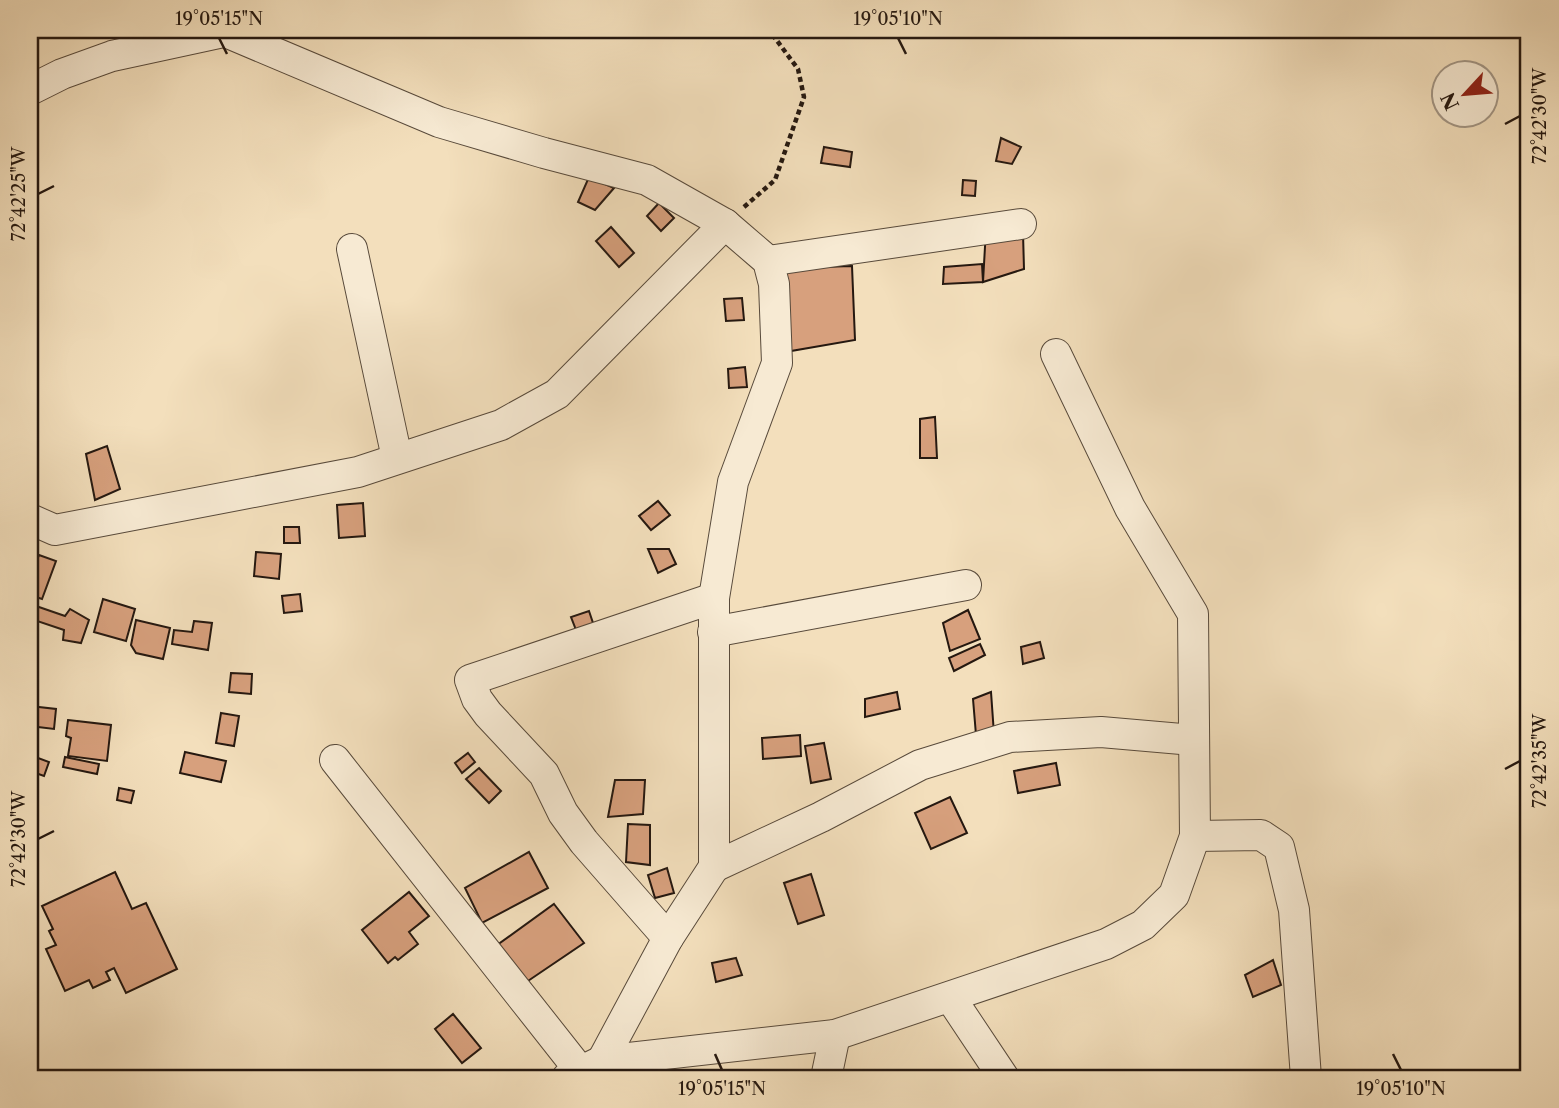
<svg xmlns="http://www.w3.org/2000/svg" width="1559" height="1108" font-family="'Libre Caslon Text',serif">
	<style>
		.building { fill: #d7a07d; stroke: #251810; stroke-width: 2 }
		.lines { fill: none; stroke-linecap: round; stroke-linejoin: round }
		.minor-casing { stroke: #584a3b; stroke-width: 32 }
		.path { stroke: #251810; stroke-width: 4.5; stroke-dasharray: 5 3.5; stroke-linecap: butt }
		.minor { stroke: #f7ead3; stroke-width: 30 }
		.ticks { fill: none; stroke: #251810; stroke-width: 2.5 }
		.neatline { fill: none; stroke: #251810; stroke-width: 2.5 }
		.ticks-label { font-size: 18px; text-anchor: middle; fill: #251810 }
	</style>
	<rect width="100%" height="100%" fill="#f3dfbc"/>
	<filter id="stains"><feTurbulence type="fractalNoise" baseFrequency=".00286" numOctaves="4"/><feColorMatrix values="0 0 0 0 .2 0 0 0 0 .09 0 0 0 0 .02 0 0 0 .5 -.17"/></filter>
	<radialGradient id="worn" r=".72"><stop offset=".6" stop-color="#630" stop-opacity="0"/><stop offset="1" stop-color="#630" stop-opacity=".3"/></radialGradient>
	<g class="building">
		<path d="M1001,138L1021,147L1012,164L996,161Z"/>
		<path d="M824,147L852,152L850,167L821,163Z"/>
		<path d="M589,177L614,188L595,210L578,202Z"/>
		<path d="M963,180L976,181L975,196L962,195Z"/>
		<path d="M659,203L674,218L661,231L647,216Z"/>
		<path d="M611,227L634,253L619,267L596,241Z"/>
		<path d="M986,229L1023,233L1024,269L983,282Z"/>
		<path d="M982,264L983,282L943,284L944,267Z"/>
		<path d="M852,266L855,340L791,351L786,268Z"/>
		<path d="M742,298L744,320L726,321L724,299Z"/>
		<path d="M745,367L747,387L729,388L728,369Z"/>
		<path d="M935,417L937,458H920V419Z"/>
		<path d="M107,446L120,489L95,500L86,454Z"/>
		<path d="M658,501L670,515L651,530L639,516Z"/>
		<path d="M363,503L365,536L339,538L337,505Z"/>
		<path d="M284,527H299L300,543H284Z"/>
		<path d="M648,549H669L676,564L658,573Z"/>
		<path d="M256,552L281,554L279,579L254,576Z"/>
		<path d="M39,555L56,561L42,599L30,595V580Z"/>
		<path d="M300,594L302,611L284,613L282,596Z"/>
		<path d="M103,599L135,609L126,641L94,632Z"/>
		<path d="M36,606L65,616L70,609L89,620L81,643L63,640L64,630L31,619Z"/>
		<path d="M968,610L980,639L950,651L943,623Z"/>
		<path d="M589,611L595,629L578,635L571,617Z"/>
		<path d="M136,620L170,628L163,659L136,653L131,645Z"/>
		<path d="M194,621L212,623L208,650L172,644L174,630L192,632Z"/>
		<path d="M1040,642L1044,658L1023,664L1021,647Z"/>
		<path d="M980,644L985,655L954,671L949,658Z"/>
		<path d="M231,673L252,674L251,694L229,692Z"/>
		<path d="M897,692L900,709L865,717V699Z"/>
		<path d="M991,692L994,734L976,735L973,699Z"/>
		<path d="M30,706L56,709L54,729L30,726Z"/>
		<path d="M221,713L239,716L234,746L216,743Z"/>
		<path d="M68,720L111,725L107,761L68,756L71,738L66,736Z"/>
		<path d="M800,735L801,756L763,759L762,738Z"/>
		<path d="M824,743L831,779L811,783L805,746Z"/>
		<path d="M185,752L226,761L221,782L180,773Z"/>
		<path d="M468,753L475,762L462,773L455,763Z"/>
		<path d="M30,755L49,762L44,776L30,771Z"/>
		<path d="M65,757L99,764L97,774L63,767Z"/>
		<path d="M1056,763L1060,785L1018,793L1014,771Z"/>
		<path d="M479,768L501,791L489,803L466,779Z"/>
		<path d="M615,780H645L643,814L608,817Z"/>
		<path d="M119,788L134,791L131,803L117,800Z"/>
		<path d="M950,797L967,833L931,849L915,813Z"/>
		<path d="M628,824L650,825V865L626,862Z"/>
		<path d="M529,852L548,888L482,923L465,888Z"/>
		<path d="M667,868L674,893L655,898L648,875Z"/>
		<path d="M115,872L132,909L146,903L177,969L126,993L114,968L106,972L110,980L93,988L89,980L65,991L46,949L56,945L49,931L53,929L42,906Z"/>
		<path d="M811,874L824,915L798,924L784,883Z"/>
		<path d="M409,892L429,916L409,932L418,944L398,960L395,957L388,963L362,930Z"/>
		<path d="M554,904L584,943L522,985L493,948Z"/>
		<path d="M736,958L742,975L716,982L712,963Z"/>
		<path d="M1273,960L1281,985L1253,997L1245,975Z"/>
		<path d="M453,1014L481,1048L462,1063L435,1029Z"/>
		<path d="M321,1071L323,1078H296V1077Z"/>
	</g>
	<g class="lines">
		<defs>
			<g id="minor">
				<path d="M221,30L439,122L544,153L647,180L725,224L768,261L774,284L777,363L733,482L714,598V867L668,938L602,1061"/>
				<path d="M30,90L62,74L112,56L223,32"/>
				<path d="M352,249L397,458"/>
				<path d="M768,261L1021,224"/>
				<path d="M30,519L55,530L358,472L501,425L557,394L725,224"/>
				<path d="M713,632L966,585"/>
				<path d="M335,760L581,1072"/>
				<path d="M1195,836L1261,835L1279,847L1294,910L1306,1078"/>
				<path d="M714,867L821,817L920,765L1010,737L1101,732L1193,740"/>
				<path d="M668,938L584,842L563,813L544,774L488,714L477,699L470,680L714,598"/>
				<path d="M950,997L1004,1078"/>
				<path d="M567,1078L602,1061L835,1035L1106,944L1143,925L1174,895L1195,836L1193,614L1130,508L1056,354"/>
				<path d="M826,1078L835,1035"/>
			</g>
		</defs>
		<use href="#minor" class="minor-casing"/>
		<path class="path" d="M744,207L775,180L804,97L798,69L769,30"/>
		<use href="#minor" class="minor"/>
	</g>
	<path class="ticks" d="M219,38L227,54M898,38L906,54M1505,124L1520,116M38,194L54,186M1505,769L1520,761M38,839L54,831M715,1054L722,1070M1393,1054L1401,1070"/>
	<rect width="1559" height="1108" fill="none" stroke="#f3dfbc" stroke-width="77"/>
	<g transform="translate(1465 94) rotate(244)"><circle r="33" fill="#f7ead3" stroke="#a39685" stroke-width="2"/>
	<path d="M0-5L12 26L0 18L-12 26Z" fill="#8f2418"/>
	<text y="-10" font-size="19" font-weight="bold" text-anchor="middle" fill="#251810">N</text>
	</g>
	<rect x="38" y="38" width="1482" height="1032" class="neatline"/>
	<g class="ticks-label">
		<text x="219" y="25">19°05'15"N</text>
		<text x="898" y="25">19°05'10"N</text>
		<text transform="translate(1540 116) rotate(-90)" y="6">72°42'30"W</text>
		<text transform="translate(19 194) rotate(-90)" y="6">72°42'25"W</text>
		<text transform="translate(1540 761) rotate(-90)" y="6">72°42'35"W</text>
		<text transform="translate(19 839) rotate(-90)" y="6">72°42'30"W</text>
		<text x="722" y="1095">19°05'15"N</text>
		<text x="1401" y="1095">19°05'10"N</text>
	</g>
	<rect width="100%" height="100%" filter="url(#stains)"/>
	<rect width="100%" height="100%" fill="url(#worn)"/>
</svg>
